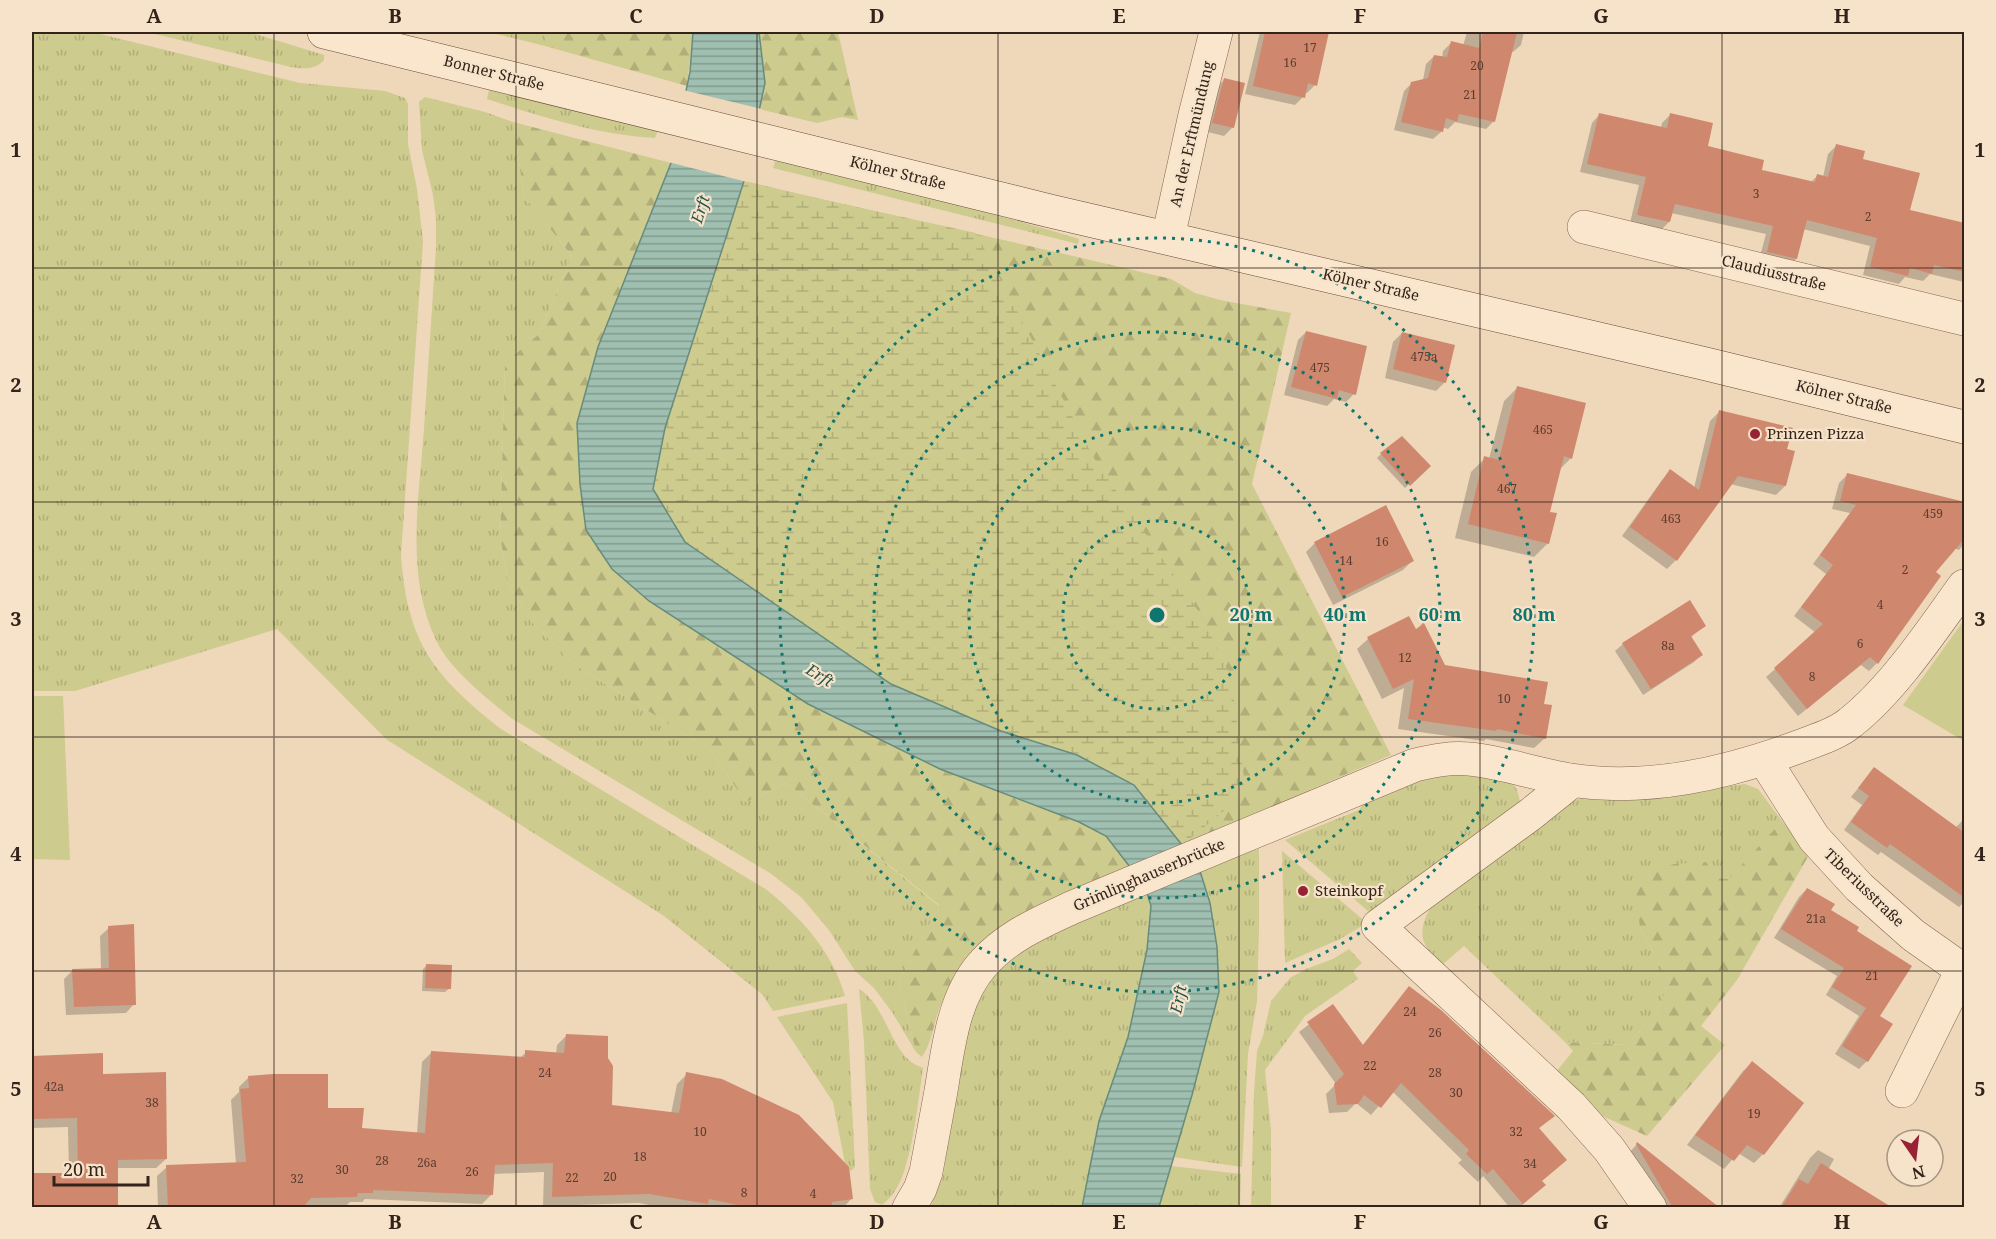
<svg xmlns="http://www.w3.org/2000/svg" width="1996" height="1239" font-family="'Noto Serif',serif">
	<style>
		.grass { fill: url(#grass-tufts) }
		.forest { fill: url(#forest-firs) }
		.wetland { fill: url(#wetland-marsh) }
		.park { fill: #cdcb8e }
		.water { fill: url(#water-rules); stroke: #678c7d; stroke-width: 1.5 }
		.pier { fill: #efd7ba }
		.shadow { fill: #0003 }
		.building { fill: #cf886e }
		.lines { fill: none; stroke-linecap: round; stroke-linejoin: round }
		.street-casing { stroke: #866754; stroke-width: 34 }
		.secondary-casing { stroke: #674938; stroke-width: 34 }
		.street { stroke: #fae6cd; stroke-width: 33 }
		.secondary { stroke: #fae6cd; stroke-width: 33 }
		.grid { fill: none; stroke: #34231a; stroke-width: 1.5; stroke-opacity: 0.55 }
		.ring { fill: none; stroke: #0f766e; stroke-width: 3; stroke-dasharray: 3 6 }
		.poi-dot { fill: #972234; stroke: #f6e3ca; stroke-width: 2 }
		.labels { text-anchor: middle; stroke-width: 4.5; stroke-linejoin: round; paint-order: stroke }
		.number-label { font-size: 12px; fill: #5b3c2f }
		.street-label { font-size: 15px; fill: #34231a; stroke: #f6e3ca }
		.poi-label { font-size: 15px; fill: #34231a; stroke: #f6e3ca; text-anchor: start }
		.water-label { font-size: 16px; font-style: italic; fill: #28554b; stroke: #f6e3ca }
		.centre { fill: #0f766e; stroke: #f6e3ca; stroke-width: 3 }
		.ring-label { font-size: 18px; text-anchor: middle; font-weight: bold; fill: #0f766e; stroke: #f6e3ca; stroke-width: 4.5; stroke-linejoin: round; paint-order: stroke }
		.neatline { fill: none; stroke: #34231a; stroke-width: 2 }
		.grid-label { font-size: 20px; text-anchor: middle; font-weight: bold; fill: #34231a }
	</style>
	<defs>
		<pattern id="grass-tufts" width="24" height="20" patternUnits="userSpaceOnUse" patternTransform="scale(1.5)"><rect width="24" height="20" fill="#cdcb8e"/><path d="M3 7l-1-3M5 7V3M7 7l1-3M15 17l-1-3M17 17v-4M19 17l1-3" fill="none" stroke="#b1ae7a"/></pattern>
		<pattern id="forest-firs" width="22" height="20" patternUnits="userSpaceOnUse" patternTransform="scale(1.5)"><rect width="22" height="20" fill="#cdcb8e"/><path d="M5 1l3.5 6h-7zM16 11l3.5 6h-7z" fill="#b1ae7a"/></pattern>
		<pattern id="wetland-marsh" width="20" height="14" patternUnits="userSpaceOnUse" patternTransform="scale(1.5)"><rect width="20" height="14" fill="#cdcb8e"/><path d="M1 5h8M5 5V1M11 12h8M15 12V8" fill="none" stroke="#b1ae7a"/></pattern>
		<pattern id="water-rules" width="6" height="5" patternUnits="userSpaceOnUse" patternTransform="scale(1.5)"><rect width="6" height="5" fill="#9fbfb1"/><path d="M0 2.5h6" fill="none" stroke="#829b8f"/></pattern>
	</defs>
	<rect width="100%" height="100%" fill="#efd7ba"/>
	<g class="grass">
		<path d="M32,32H92L300,83L385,91L405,98L408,104V144L417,189L423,241L401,555C407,643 434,676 501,729L767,890C802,919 832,951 845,996L773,1011L763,995L664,916L386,739L277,629L75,691H32Z"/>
		<path d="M147,32H249L324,55V60C315,70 304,69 291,67Z"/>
		<path d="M489,32H545V46Z"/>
		<path d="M489,90L658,130L655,138C597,135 543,117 487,99Z"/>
		<path d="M425,97L485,112L513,122L524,196L572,256L539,334L505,364L500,537L509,586L530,620L575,665L710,750L746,802L786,783L939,906L899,981L916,1052L892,1012L874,988L855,971L829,930L801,897L770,873L511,718C487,698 449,669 436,640C405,574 419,499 424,429C428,369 432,308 436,248V218L433,195L422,150L419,102Z"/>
		<path d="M776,159C877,186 979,208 1079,239L1078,244L773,168Z"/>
		<path d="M1454,773L1510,779L1517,790L1520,801L1514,811L1375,917L1285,840L1359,810L1366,799L1418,781Z"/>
		<path d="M1745,784L1758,789L1782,821L1730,879L1716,878L1640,929L1670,981L1656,1013L1627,1045L1565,1042L1464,946L1442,965C1418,941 1417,933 1433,902L1567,804L1581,798L1623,799Z"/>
		<path d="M1259,849V930L1257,1001L1248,1054L1242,1167L1173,1157L1192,1095L1210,903L1200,871L1243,853Z"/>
		<path d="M1282,851L1367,923L1340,939L1285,963Z"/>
		<path d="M1147,893L1151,906L1147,950L1128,1037L1099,1121L1082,1207L930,1208L943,1176L966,1028L981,992L1005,961L1038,939Z"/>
		<path d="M1349,949L1362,963L1353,971L1358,979L1305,1016L1265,1070L1271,1131V1207H1251L1254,1093L1257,1051L1263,1036L1271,1001L1290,978L1306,969L1333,959Z"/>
		<path d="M859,989C884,1004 889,1043 910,1061C913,1064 919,1066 923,1068C918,1099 912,1172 892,1195C889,1199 885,1202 882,1205L875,1202L870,1189L864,1041Z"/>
		<path d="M847,1003L855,1167L851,1171L846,1169L833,1102L777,1017Z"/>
		<path d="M1171,1166L1241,1174L1240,1207L1159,1208Z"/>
	</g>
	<g class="forest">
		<path d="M545,32H693L687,86L545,46Z"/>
		<path d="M759,32H838L858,120L842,117L817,123L759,109L765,83Z"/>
		<path d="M513,122L671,163L598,347L577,423L580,484L586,530L612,569L649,601L808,704L940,769L1079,822L1106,836L1130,867C1070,891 997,912 960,969C952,981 944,997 939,1010C932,1028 933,1040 922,1057L916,1052L899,981L939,905L786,783L746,802L710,750L575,665L530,620L509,586L500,537L505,363L539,334L572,256L524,196Z"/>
		<path d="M744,181C886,214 1029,245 1171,279L1195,293L1220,300L1291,313L1252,484L1391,755L1182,845Z"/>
		<path d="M1782,821L1809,855L1737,980L1701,1026L1725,1045L1647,1136L1600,1115L1556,1072L1573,1051L1565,1042L1627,1045L1656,1013L1670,981L1640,929L1636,889L1649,873L1674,864L1706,862L1716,878L1729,879Z"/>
	</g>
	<path class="wetland" d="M744,181L815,198L976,233L1094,458L1201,615L1231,677L1246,793L1182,845L1134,785L1077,755L1001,731L891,684L685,542L653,489L665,428Z"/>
	<g class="park">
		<path d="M1964,620V741L1903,705Z"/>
		<path d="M32,696H63L70,860L32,859Z"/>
	</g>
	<path class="water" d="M693,32H759L765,83L744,181L665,428L653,489L685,542L891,684L1001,731L1077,755L1134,785L1182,845L1200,871L1210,903L1217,947L1219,992L1192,1095L1159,1207H1082L1099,1121L1128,1037L1147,950L1151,906L1147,893L1130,867L1106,836L1079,822L940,769L808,704L649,601L612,569L586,530L580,484L577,423L598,347L671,163L690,72Z"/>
	<path class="pier" d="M683,90L762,109L747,182L668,162Z"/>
	<g class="shadow">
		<path d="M1260,32H1328L1315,85L1307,93L1304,92L1303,97L1295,105L1245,94Z"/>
		<path d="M1467,32H1524L1521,45L1513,52H1511L1494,121L1486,129L1455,122L1448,129L1442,127L1441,132L1433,139L1394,130L1404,91L1412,83L1423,80L1426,64L1434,56L1442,58L1443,51L1451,43L1463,46Z"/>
		<path d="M1224,80L1233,127L1224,136L1204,131L1215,89Z"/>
		<path d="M1600,114L1661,128L1662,123L1670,115L1706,147L1760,171L1811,182L1817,176L1823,177L1828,154L1837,145L1862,160L1908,211L1964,224V282L1930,274L1923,281L1905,277L1899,284L1863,275L1870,246L1803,229L1796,259L1788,267L1759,260L1766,234L1671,213L1669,222L1661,230L1630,223L1639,185L1580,172L1592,123Z"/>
		<path d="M1306,332L1354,394L1346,402L1334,399L1327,406L1284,395L1298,340Z"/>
		<path d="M1402,333L1445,382L1436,391L1385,378L1393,342Z"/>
		<path d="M1517,388L1571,458L1559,470L1548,513V543L1534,557L1455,538L1471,472L1485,458L1489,459L1504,401Z"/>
		<path d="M1719,412L1786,450L1793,452L1785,486L1776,495L1730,484L1676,560L1667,569L1622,536L1662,480L1671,471L1694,488L1710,421Z"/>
		<path d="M1381,454L1429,466L1405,488L1377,458Z"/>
		<path d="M1847,475L1964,503V544L1959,550L1954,548L1934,572L1877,663L1869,671L1861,665L1798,716L1766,677L1816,633L1794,616L1826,574L1813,564L1850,513L1832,509L1839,483Z"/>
		<path d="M1315,543L1412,561L1403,570L1333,605L1306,552Z"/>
		<path d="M1409,618L1415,631L1423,623L1444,666L1542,705L1545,738L1534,748L1486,739L1484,741L1398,729L1404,688L1382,699L1357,649L1368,639Z"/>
		<path d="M1704,626L1690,638L1701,655L1694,662L1643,695L1615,651L1623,644Z"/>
		<path d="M1874,769L1955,828L1964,819V902L1959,907L1881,852L1878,855L1844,830L1862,805L1851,797Z"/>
		<path d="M1807,889L1854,931L1878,1017L1867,1061L1859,1069L1835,1054L1859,1016L1826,995L1837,976L1774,938L1799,897Z"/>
		<path d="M109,928L134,1004L126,1013L66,1015L64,979L73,970L101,969L100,936Z"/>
		<path d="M427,965L450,988L445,992L422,991L423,969Z"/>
		<path d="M1410,988L1552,1116L1538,1129L1541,1181L1535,1193L1519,1208H1510L1483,1176L1478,1182L1458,1163L1462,1160L1392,1091L1371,1115L1356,1103L1347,1112L1329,1113L1326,1094L1336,1084L1299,1032L1333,1006L1362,1046Z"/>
		<path d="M567,1035L611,1107L671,1114L677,1084L687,1074L852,1198L843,1208H664L639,1203L543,1206L544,1172L493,1174L492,1194L482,1204L365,1199L362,1202H350L346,1206L300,1208H158L157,1176L167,1167L236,1164L231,1100L239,1092V1087L248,1078L327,1109L361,1129L417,1134L422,1062L432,1052L520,1058L526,1052L556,1054L557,1045Z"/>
		<path d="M101,1055L102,1076L166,1159L156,1168H117V1208H32V1175L69,1174L68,1127L32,1128V1057Z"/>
		<path d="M1752,1063L1763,1154L1754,1163L1738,1153L1724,1169L1687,1145L1743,1071Z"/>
		<path d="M1637,1144L1717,1208H1660L1628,1154Z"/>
		<path d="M1818,1150L1834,1159L1828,1170L1890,1208H1779L1810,1158Z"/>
	</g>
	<g class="building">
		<path d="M1265,32H1329L1317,86L1308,83L1305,98L1253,86Z"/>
		<path d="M1483,32H1517L1495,122L1459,114L1457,122L1446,118L1443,132L1401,122L1411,82L1428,78L1434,55L1447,57L1451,41L1479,48Z"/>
		<path d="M1224,78L1245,83L1234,128L1212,123Z"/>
		<path d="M1599,113L1667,128L1670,113L1713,123L1708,146L1764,160L1762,170L1815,182L1817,174L1828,177L1836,144L1865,151L1863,159L1920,173L1910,210L1965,223V272L1934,265L1932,274L1910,268L1908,276L1870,267L1877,238L1807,220L1797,259L1767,252L1773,226L1675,204L1670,222L1637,215L1646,177L1587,164Z"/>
		<path d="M1306,331L1367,346L1356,395L1339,390L1337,399L1291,387Z"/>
		<path d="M1402,332L1455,345L1446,383L1393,369Z"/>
		<path d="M1517,386L1586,403L1572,459L1564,456L1550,512L1557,513L1549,544L1468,524L1484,456L1499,460Z"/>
		<path d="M1719,410L1793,428L1787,449L1795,451L1786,486L1738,476L1677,561L1630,527L1670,469L1699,490Z"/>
		<path d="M1402,436L1431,466L1410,486L1380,453Z"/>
		<path d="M1847,473L1965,502V538L1936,572L1941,576L1878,664L1870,657L1807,709L1774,668L1823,624L1801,607L1833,565L1820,555L1856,505L1840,501Z"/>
		<path d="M1386,505L1414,561L1342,597L1314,542Z"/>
		<path d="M1690,600L1706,626L1691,636L1703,655L1651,689L1622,643Z"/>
		<path d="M1409,616L1416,629L1422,625L1423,621L1445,665L1548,682L1544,704L1552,705L1546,739L1497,729L1496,731L1408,719L1414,679L1393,689L1367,637Z"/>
		<path d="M1874,767L1965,833V898L1890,844L1887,848L1851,822L1869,796L1858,788Z"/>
		<path d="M1807,888L1835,904L1831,910L1859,927L1857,931L1912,966L1880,1016L1893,1024L1868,1062L1842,1046L1866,1008L1832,987L1844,968L1781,929Z"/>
		<path d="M134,924L136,1005L74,1007L72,969L109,968L108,926Z"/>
		<path d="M426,964L452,965L451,989L425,988Z"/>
		<path d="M1409,986L1441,1010L1555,1116L1539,1128L1567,1160L1542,1181L1546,1185L1523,1204L1493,1169L1487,1174L1466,1154L1469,1150L1401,1083L1381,1108L1364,1095L1358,1104L1337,1105L1334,1084L1344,1074L1307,1022L1333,1004L1363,1045Z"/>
		<path d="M566,1034L608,1036V1058L613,1066L612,1105L679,1113L686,1072L722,1079L799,1115L849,1167L853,1199L832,1202V1208H752L709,1199L708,1204L649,1194L552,1197L553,1163L495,1165L493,1195L373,1190V1193H358L357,1197L311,1198L305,1205L262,1208H168L166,1165L246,1162L240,1089L249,1088L248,1076L273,1074H328V1108H364L362,1128L425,1133L431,1051L525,1057V1050L564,1053Z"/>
		<path d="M103,1053V1074L166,1072L167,1159L118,1160V1208H32V1173H78L77,1118L32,1119V1056Z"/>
		<path d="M1752,1061L1804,1103L1764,1155L1747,1145L1734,1161L1695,1135Z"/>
		<path d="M1637,1142L1720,1208H1673L1636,1144Z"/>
		<path d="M1821,1163L1838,1174L1893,1208H1781L1799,1179L1808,1184Z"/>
	</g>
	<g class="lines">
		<defs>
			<g id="street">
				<path d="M1584,227L1964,319"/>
				<path d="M1168,238L1195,115L1216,32"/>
				<path d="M1764,759L1814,838L1859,887L1913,935L1964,971"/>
				<path d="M1572,781L1531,814L1378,926L1571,1106L1609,1149L1650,1208"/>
				<path d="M1902,1091L1962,970"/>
				<path d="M909,1208L920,1189L926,1172C931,1145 936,1118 941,1091C948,1049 953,998 982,965C1006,937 1039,923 1071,908L1415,765C1433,761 1451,757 1469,759C1503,762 1537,775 1571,780C1648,792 1727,773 1798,747C1816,740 1837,734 1851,722C1894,688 1932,630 1964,586"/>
			</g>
			<path id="secondary" d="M324,32L1050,211L1702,363L1964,427"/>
		</defs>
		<use href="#street" class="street-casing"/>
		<use href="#secondary" class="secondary-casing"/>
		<use href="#street" class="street"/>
		<use href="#secondary" class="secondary"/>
	</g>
	<path class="grid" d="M274,32V1208M516,32V1208M757,32V1208M998,32V1208M1239,32V1208M1480,32V1208M1722,32V1208M32,268H1964M32,502H1964M32,737H1964M32,971H1964"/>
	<g class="ring">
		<circle cx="1157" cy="615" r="94"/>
		<circle cx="1157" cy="615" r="188"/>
		<circle cx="1157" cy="615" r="283"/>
		<circle cx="1157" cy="615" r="377"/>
	</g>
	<g class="poi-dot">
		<circle cx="1755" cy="434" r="6"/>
		<circle cx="1303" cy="891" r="6"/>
	</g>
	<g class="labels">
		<g class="number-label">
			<text x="1310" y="52">17</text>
			<text x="1290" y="67">16</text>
			<text x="1477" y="70">20</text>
			<text x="1470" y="99">21</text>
			<text x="1756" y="198">3</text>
			<text x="1868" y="221">2</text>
			<text x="1424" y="361">475a</text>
			<text x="1320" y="372">475</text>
			<text x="1543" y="434">465</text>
			<text x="1507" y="493">467</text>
			<text x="1933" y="518">459</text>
			<text x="1671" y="523">463</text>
			<text x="1382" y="546">16</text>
			<text x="1346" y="565">14</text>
			<text x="1905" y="574">2</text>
			<text x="1880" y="609">4</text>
			<text x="1860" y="648">6</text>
			<text x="1668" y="650">8a</text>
			<text x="1405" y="662">12</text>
			<text x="1812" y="681">8</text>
			<text x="1504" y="703">10</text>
			<text x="1816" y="923">21a</text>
			<text x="1872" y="980">21</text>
			<text x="1410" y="1016">24</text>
			<text x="1435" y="1037">26</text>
			<text x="1370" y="1070">22</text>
			<text x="545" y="1077">24</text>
			<text x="1435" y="1077">28</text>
			<text x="54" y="1091">42a</text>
			<text x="1456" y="1097">30</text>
			<text x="152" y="1107">38</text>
			<text x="1754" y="1118">19</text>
			<text x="700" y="1136">10</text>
			<text x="1516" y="1136">32</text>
			<text x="640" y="1161">18</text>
			<text x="382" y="1165">28</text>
			<text x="427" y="1167">26a</text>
			<text x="1530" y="1168">34</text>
			<text x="342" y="1174">30</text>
			<text x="472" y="1176">26</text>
			<text x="610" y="1181">20</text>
			<text x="572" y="1182">22</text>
			<text x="297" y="1183">32</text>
			<text x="744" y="1197">8</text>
			<text x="813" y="1198">4</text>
		</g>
		<g class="street-label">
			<text transform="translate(494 73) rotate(14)" y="5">Bonner Straße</text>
			<text transform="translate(1192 134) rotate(-77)" y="5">An der Erftmündung</text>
			<text transform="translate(898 173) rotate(14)" y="5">Kölner Straße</text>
			<text transform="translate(1774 273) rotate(14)" y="5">Claudiusstraße</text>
			<text transform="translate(1371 285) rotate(13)" y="5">Kölner Straße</text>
			<text transform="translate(1844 397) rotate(14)" y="5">Kölner Straße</text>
			<text transform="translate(1149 875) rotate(-23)" y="5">Grimlinghauserbrücke</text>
			<text transform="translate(1864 888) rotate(44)" y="5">Tiberiusstraße</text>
		</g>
		<g class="poi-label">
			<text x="1767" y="439">Prinzen Pizza</text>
			<text x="1315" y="896">Steinkopf</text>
		</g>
		<g class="water-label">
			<text transform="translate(700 209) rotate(-73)" y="6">Erft</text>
			<text transform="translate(820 675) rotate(31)" y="6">Erft</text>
			<text transform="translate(1178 999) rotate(-78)" y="6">Erft</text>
		</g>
	</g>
	<circle cx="1157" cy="615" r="9" class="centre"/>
	<g class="ring-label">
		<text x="1251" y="621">20 m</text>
		<text x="1345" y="621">40 m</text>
		<text x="1440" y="621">60 m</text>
		<text x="1534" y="621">80 m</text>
	</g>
	<rect width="1996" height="1239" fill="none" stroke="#f6e3ca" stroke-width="66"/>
	<g transform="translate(1915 1158) rotate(166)"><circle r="28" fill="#f6e3ca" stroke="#a89684" stroke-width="1.5"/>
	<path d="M0-4.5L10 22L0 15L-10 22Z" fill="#972234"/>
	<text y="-9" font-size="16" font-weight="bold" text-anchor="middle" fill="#34231a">N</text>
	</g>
	<path d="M54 1176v9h94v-9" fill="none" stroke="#34231a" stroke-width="3"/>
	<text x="63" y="1176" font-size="18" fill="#34231a" stroke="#f6e3ca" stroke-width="4.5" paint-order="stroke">20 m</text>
	<rect x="33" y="33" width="1930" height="1173" class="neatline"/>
	<g class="grid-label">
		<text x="154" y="23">A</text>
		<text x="395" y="23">B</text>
		<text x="636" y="23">C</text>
		<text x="877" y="23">D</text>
		<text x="1119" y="23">E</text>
		<text x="1360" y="23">F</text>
		<text x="1601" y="23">G</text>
		<text x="1842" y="23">H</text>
		<text x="16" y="157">1</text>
		<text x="1980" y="157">1</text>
		<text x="16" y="392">2</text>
		<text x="1980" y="392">2</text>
		<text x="16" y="626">3</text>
		<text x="1980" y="626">3</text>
		<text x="16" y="861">4</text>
		<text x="1980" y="861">4</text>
		<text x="16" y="1096">5</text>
		<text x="1980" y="1096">5</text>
		<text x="154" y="1229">A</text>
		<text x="395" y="1229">B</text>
		<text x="636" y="1229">C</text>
		<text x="877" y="1229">D</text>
		<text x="1119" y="1229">E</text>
		<text x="1360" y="1229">F</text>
		<text x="1601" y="1229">G</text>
		<text x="1842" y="1229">H</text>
	</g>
</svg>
